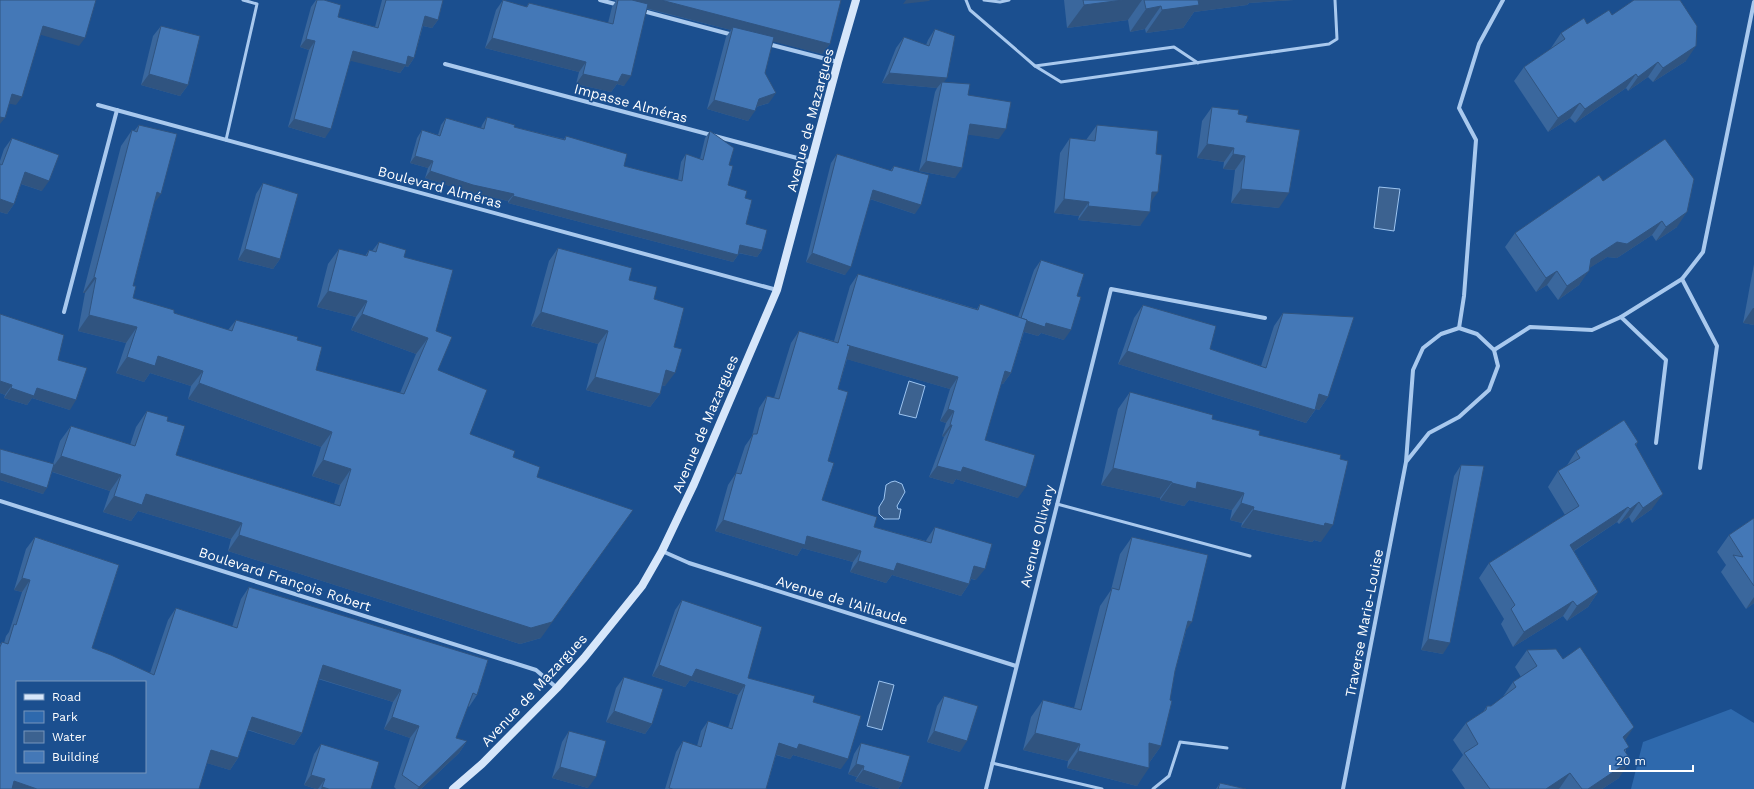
<svg xmlns="http://www.w3.org/2000/svg" width="1754" height="789" font-family="'Work Sans',sans-serif">
	<style>
		.green { fill: #2e69ad }
		.water { fill: #3c6290; stroke: #9cc4f0 }
		.lines { fill: none; stroke-linecap: round; stroke-linejoin: round }
		.lane { stroke: #a9c9ee; stroke-width: 3 }
		.street { stroke: #a9c9ee; stroke-width: 4 }
		.secondary { stroke: #d6e6fa; stroke-width: 8 }
		.wall { fill: #3a679d; fill-rule: evenodd }
		.shaded-wall { fill: #305480 }
		.building { fill: #4478b7; stroke: #305480; fill-rule: evenodd }
		.labels { text-anchor: middle; stroke-width: 3.5; stroke-linejoin: round; paint-order: stroke }
		.street-label { font-size: 14px; fill: #fff; stroke: #1b4f8f }
	</style>
	<rect width="100%" height="100%" fill="#1b4f8f"/>
	<path class="green" d="M1731,709L1754,723V789H1631L1643,742Z"/>
	<g class="water">
		<path d="M1379,187L1400,189L1394,231L1374,228Z"/>
		<path d="M909,381L925,386L916,418L899,414Z"/>
		<path d="M895,481L902,484L905,492L897,506L898,509H901L899,519H884L879,514V507L884,499L886,485L891,482Z"/>
		<path d="M879,681L894,685L882,730L867,726Z"/>
	</g>
	<g class="lines">
		<g class="lane">
			<path d="M966,0L970,10L1035,66L1061,82L1329,44L1337,39L1335,0"/>
			<path d="M984,0L1000,2L1009,0"/>
			<path d="M1035,66L1174,47L1198,63"/>
			<path d="M226,140L257,4L243,0"/>
			<path d="M1057,504L1250,556"/>
			<path d="M992,763L1102,789"/>
			<path d="M1153,789L1169,776L1180,742L1227,748"/>
		</g>
		<g class="street">
			<path d="M600,0L619,5"/>
			<path d="M643,11L733,35"/>
			<path d="M768,44L838,62"/>
			<path d="M445,64L812,162"/>
			<path d="M98,105L777,290"/>
			<path d="M1682,279L1717,346L1700,468"/>
			<path d="M64,312L117,110"/>
			<path d="M1621,317L1666,360L1656,443"/>
			<path d="M1459,328L1464,296L1476,140L1459,108L1479,44L1503,0"/>
			<path d="M1494,350L1530,327L1592,330L1621,317L1682,279L1703,252L1754,2"/>
			<path d="M0,501L536,670L557,688"/>
			<path d="M662,551L689,563L1016,666"/>
			<path d="M986,789L1111,289L1265,318"/>
			<path d="M1343,789L1406,462L1413,370L1423,348L1441,334L1459,328L1477,334L1494,350L1498,366L1489,390L1459,417L1429,433L1406,462"/>
		</g>
		<path class="secondary" d="M453,789L482,764L557,688L584,658L642,586L662,551L694,484L777,290L838,62L856,0"/>
	</g>
	<g class="wall">
		<path d="M316,0H324L338,17L375,27L382,0H443L438,20L432,28L423,26L414,58L408,67L405,66L400,73L350,60L325,138L288,127L309,50L300,47L311,7Z"/>
		<path d="M503,0L526,7L529,3L608,23L612,7L616,1L614,0H841L830,44L822,54L773,41L765,73L769,103L756,107L748,121L707,109L726,37L731,30L647,9L624,86L617,84L611,92L576,84L579,72L485,48L496,10Z"/>
		<path d="M1064,0H1294L1249,3L1247,5L1194,12L1183,28L1146,33L1145,29L1130,32L1128,20L1067,28Z"/>
		<path d="M1612,15L1686,61L1653,82L1648,77L1628,91L1626,88L1575,123L1570,118L1548,132L1514,81L1524,67L1552,48H1551L1561,33Z"/>
		<path d="M161,26L188,85L180,96L141,85L153,36Z"/>
		<path d="M935,29L944,82L968,95L999,139L968,134L955,178L919,171L935,92L937,88L882,83L896,48L904,37L926,45L928,40Z"/>
		<path d="M1212,107L1238,114L1246,122L1279,208L1231,203L1235,170L1223,169L1224,162L1197,158L1202,121Z"/>
		<path d="M487,117L514,127L564,139L566,136L624,166L678,180L681,162L686,154L700,159L705,138L710,131L729,165L728,185L745,198L746,224L762,250L757,257L738,253V255L733,262L508,203V201L468,192L425,178L428,168L410,163L417,138L422,130L438,135L441,125L446,118L481,128L482,125Z"/>
		<path d="M139,125L154,204L133,286V298L174,313L228,330L236,320L297,340L316,370L400,393L416,354L351,330L356,317L317,307L328,264L339,249L365,256L369,250L372,251L379,242L404,257L436,331L438,370L470,434L513,457L537,477L541,638L520,644L228,551L231,539L138,511L131,521L103,512L110,491L52,472L43,494L0,480V449L53,464L60,441L71,426L130,445L136,427L147,411L167,421L176,455L334,504L340,485L312,476L321,447L188,399L191,386L150,373L144,382L116,373L126,343L78,331L85,293H83L121,146L132,130L134,131Z"/>
		<path d="M1097,125L1151,202L1140,226L1078,220L1079,216L1054,213L1060,153L1070,138L1086,140Z"/>
		<path d="M12,138L42,191L21,184L14,204L7,214L0,212V161L4,149Z"/>
		<path d="M837,154L890,171L894,166L915,214L870,199L845,275L806,262L831,163Z"/>
		<path d="M1603,181L1677,227L1656,241L1652,235L1617,258L1607,257L1589,268L1579,285L1558,300L1547,285L1536,292L1505,247L1515,233Z"/>
		<path d="M263,183L280,259L273,269L238,260L256,194Z"/>
		<path d="M558,248L629,280L654,299L674,347L665,386L662,385L660,394L650,407L586,390L598,344L531,326L549,261Z"/>
		<path d="M1041,260L1064,340L1041,333L1038,336L1024,332L1011,373L1003,384H1001L985,440L1018,498L956,479L953,484L929,477L944,437L942,436L946,423L940,421L950,389L847,359L838,389L822,500L874,527L926,541L927,539L935,527L976,580L971,579L969,584L961,596L892,575L886,583L850,572L853,562L802,548L797,556L715,531L728,485L736,473L745,446L752,436L759,408L767,396L774,398L791,343L799,331L834,341L850,286L858,274L977,309L980,304L1018,317L1034,270Z"/>
		<path d="M1754,264V325L1743,323Z"/>
		<path d="M1143,305L1210,349L1261,366L1274,326L1283,313L1328,397L1319,410L1316,409L1306,423L1118,364L1134,318Z"/>
		<path d="M0,314L58,360L70,410L32,398L27,405L4,398L5,395L0,393Z"/>
		<path d="M1130,392L1212,419L1259,435L1321,542L1314,540L1312,542L1241,527L1242,523L1230,520L1232,510L1189,500L1184,506L1160,500V498L1101,485L1118,409Z"/>
		<path d="M1638,442L1636,445L1652,509L1632,523L1629,517L1619,524L1617,522L1574,551L1598,592L1588,607L1567,621L1563,616L1513,647L1501,624L1504,619L1479,578L1489,563L1565,515L1548,487L1558,471L1566,467L1576,451Z"/>
		<path d="M1461,465L1443,654L1421,650L1454,476Z"/>
		<path d="M1754,518V603L1746,609L1721,572L1726,565L1717,552L1729,535Z"/>
		<path d="M35,537L119,565L92,648L111,655L150,673L168,620L176,608L232,627L241,599L249,587L488,660L477,695L469,707L468,706L456,738L467,741L459,753L421,789H396L394,787L410,738L384,729L393,702L318,679L302,733L294,745L247,730L238,758L230,770L207,763L199,789H0V644L2,642L4,643L6,636L9,632L22,592L14,590L26,549ZM17,682H145V772H17Z"/>
		<path d="M1132,537L1186,631L1175,671L1161,746L1149,763L1137,786L1067,768L1068,761L1023,750L1031,717L1043,700L1074,708L1100,606L1111,590L1120,554Z"/>
		<path d="M682,600L748,678L813,702L841,769L793,755L790,759L776,755L766,789H665L676,752L683,741L697,746L701,731L708,721L728,728L738,695L690,680L685,687L652,676L675,610Z"/>
		<path d="M1527,650L1563,659L1625,741L1626,751L1619,778L1602,789H1465L1452,770L1463,755L1453,740L1466,723L1483,712L1487,706H1491L1502,698L1513,682L1521,677L1515,667Z"/>
		<path d="M624,677L652,724L645,734L606,722L616,688Z"/>
		<path d="M944,696L960,752L927,742L937,706Z"/>
		<path d="M569,731L588,788L552,778L562,742Z"/>
		<path d="M861,743L902,783L898,789H881L855,781L857,777L848,774L854,754Z"/>
		<path d="M321,744L371,789H316L304,785L314,754Z"/>
		<path d="M1220,783L1246,789H1216Z"/>
	</g>
	<g class="shaded-wall">
		<path d="M618,0H661L830,44L822,54L732,31L733,27L731,30L618,1Z"/>
		<path d="M906,0H930L929,1L903,4Z"/>
		<path d="M1123,0H1142L1128,20L1067,28L1084,5Z"/>
		<path d="M1191,0H1294L1249,3L1247,5L1194,12L1183,28L1146,33L1162,10Z"/>
		<path d="M1161,6L1145,29L1130,32L1146,9Z"/>
		<path d="M425,16L438,20L432,28L419,25Z"/>
		<path d="M43,26L85,38L79,46L38,34Z"/>
		<path d="M492,38L586,62L579,72L485,48Z"/>
		<path d="M306,39L315,41L309,50L300,47Z"/>
		<path d="M1696,46L1686,61L1653,82L1663,68Z"/>
		<path d="M353,51L408,56L414,58L408,67L405,66L400,73L347,60Z"/>
		<path d="M1658,62L1648,77L1628,91L1638,77Z"/>
		<path d="M889,73L947,78L941,86L942,82L937,88L882,83Z"/>
		<path d="M149,74L188,85L180,96L141,85Z"/>
		<path d="M583,74H622L631,76L624,86L617,84L611,92L576,84Z"/>
		<path d="M1636,74L1626,88L1575,123L1585,109Z"/>
		<path d="M776,93L769,103L752,108L759,99Z"/>
		<path d="M12,94L22,97L16,105L6,103Z"/>
		<path d="M714,100L755,111L748,121L707,109Z"/>
		<path d="M1580,103L1570,118L1548,132L1558,118Z"/>
		<path d="M0,117L5,118L0,124Z"/>
		<path d="M294,119L331,129L325,138L288,127Z"/>
		<path d="M970,124L1006,129L999,139L963,134Z"/>
		<path d="M1207,144L1234,148L1224,162L1197,158Z"/>
		<path d="M1233,154L1245,156L1235,170L1223,169Z"/>
		<path d="M415,156L433,161L428,168L410,163Z"/>
		<path d="M926,161L962,168L955,178L919,171Z"/>
		<path d="M430,171L514,194L508,201L468,192L425,178Z"/>
		<path d="M25,172L49,181L42,191L18,183Z"/>
		<path d="M1241,189L1289,193L1279,208L1231,203Z"/>
		<path d="M873,190L921,205L915,214L867,198Z"/>
		<path d="M157,192L161,194L150,209Z"/>
		<path d="M1152,192H1158L1148,206Z"/>
		<path d="M513,196L738,255L733,262L508,203Z"/>
		<path d="M0,199L14,204L7,214L0,212Z"/>
		<path d="M1064,199L1089,202L1079,216L1054,213Z"/>
		<path d="M1088,206L1150,212L1140,226L1078,220Z"/>
		<path d="M1687,212L1677,227L1656,241L1666,227Z"/>
		<path d="M1662,221L1652,235L1617,258L1607,257L1582,273L1591,259L1617,242Z"/>
		<path d="M740,245L762,250L757,257L735,252Z"/>
		<path d="M245,249L280,259L273,269L238,260Z"/>
		<path d="M812,253L851,267L845,275L806,262Z"/>
		<path d="M1557,271L1547,285L1536,292L1546,278Z"/>
		<path d="M1589,271L1579,285L1558,300L1567,286Z"/>
		<path d="M94,277L96,278L85,293H83Z"/>
		<path d="M328,291L367,301L356,317L317,307Z"/>
		<path d="M1753,308H1754V325L1743,323Z"/>
		<path d="M541,312L608,331L598,344L531,326Z"/>
		<path d="M362,314L428,338L416,354L351,330Z"/>
		<path d="M89,315L137,327L126,343L78,331Z"/>
		<path d="M1020,319L1046,323L1071,330L1064,340L1041,333L1038,336L1014,329Z"/>
		<path d="M847,345L958,377L950,389L839,357Z"/>
		<path d="M1127,351L1315,410L1306,423L1118,364Z"/>
		<path d="M158,356L203,371L191,386L150,373L144,382L116,373L127,357Z"/>
		<path d="M666,370L675,373L665,386L657,383Z"/>
		<path d="M1005,371L1011,373L1003,384L997,383Z"/>
		<path d="M595,377L660,394L650,407L586,390Z"/>
		<path d="M0,381L12,385L5,395L0,393Z"/>
		<path d="M199,383L332,432L321,447L188,399Z"/>
		<path d="M11,388H37L76,400L70,410L32,398L27,405L4,398Z"/>
		<path d="M1319,394L1328,397L1319,410L1310,407Z"/>
		<path d="M948,409L954,411L946,423L940,421Z"/>
		<path d="M950,425H952L944,437L942,436Z"/>
		<path d="M61,456L121,475L110,491L50,471Z"/>
		<path d="M323,460L351,469L340,485L312,476Z"/>
		<path d="M937,466L963,467L1026,487L1018,498L956,479L953,484L929,477Z"/>
		<path d="M1113,468L1172,482L1160,498L1101,485Z"/>
		<path d="M0,473L47,488L43,494L0,480Z"/>
		<path d="M1197,482L1244,493L1232,510L1189,500L1184,506L1160,500L1172,483Z"/>
		<path d="M146,494L242,523L231,539L138,511L131,521L103,512L114,496Z"/>
		<path d="M1663,494L1652,509L1632,523L1643,508Z"/>
		<path d="M1639,502L1629,517L1619,524L1630,509Z"/>
		<path d="M1241,503L1254,507L1242,523L1230,520Z"/>
		<path d="M1628,507L1617,522L1560,560L1570,545Z"/>
		<path d="M1253,510L1325,523L1333,525L1321,542L1314,540L1312,542L1241,527Z"/>
		<path d="M723,520L807,536L861,551L853,562L802,548L797,556L715,531Z"/>
		<path d="M622,525L541,638L520,644L228,551L239,535Z"/>
		<path d="M858,561L897,563L969,584L961,596L892,575L886,583L850,572Z"/>
		<path d="M974,566L985,569L976,580L966,577Z"/>
		<path d="M22,578L30,580L22,592L14,590Z"/>
		<path d="M1598,592L1588,607L1567,621L1577,606Z"/>
		<path d="M1754,597V603L1746,609Z"/>
		<path d="M1573,601L1563,616L1513,647L1524,632Z"/>
		<path d="M1188,621L1192,622L1180,639Z"/>
		<path d="M1428,639L1450,643L1443,654L1421,650Z"/>
		<path d="M323,665L401,690L393,702L314,677Z"/>
		<path d="M659,665L696,669L745,685L738,695L690,680L685,687L652,676Z"/>
		<path d="M614,711L652,724L645,734L606,722Z"/>
		<path d="M252,717L302,733L294,745L243,728Z"/>
		<path d="M392,717L419,726L410,738L384,729Z"/>
		<path d="M1634,727L1622,745L1623,737Z"/>
		<path d="M934,731L967,741L960,752L927,742Z"/>
		<path d="M1035,733L1080,744L1068,761L1023,750Z"/>
		<path d="M467,741L459,753L421,789H417Z"/>
		<path d="M779,743L799,744L848,759L841,769L793,755L790,759L771,753Z"/>
		<path d="M1149,743L1161,746L1149,763Z"/>
		<path d="M211,750L238,758L230,770L203,762Z"/>
		<path d="M1078,751L1149,768L1137,786L1067,768Z"/>
		<path d="M1631,760L1619,778L1602,789H1588Z"/>
		<path d="M856,764L864,766L857,777L848,774Z"/>
		<path d="M560,767L596,777L588,788L552,778Z"/>
		<path d="M863,770L902,783L898,789H881L855,781Z"/>
		<path d="M1570,773L1559,789H1546Z"/>
		<path d="M311,775L325,779L318,789H316L304,785Z"/>
		<path d="M14,781L37,789H9Z"/>
		<path d="M322,787L329,789H321Z"/>
	</g>
	<g class="building">
		<path d="M0,0H96L85,38L43,26L22,97L12,94L5,118L0,117Z"/>
		<path d="M317,0H324L341,5L338,17L378,28L386,0H443L438,20L425,16L414,58L408,56L406,65L353,51L331,129L294,119L315,41L306,39Z"/>
		<path d="M503,0L527,7L529,3L613,24L618,0H632L648,4L631,76L622,74L618,82L583,74L586,62L492,38Z"/>
		<path d="M661,0H841L830,44Z"/>
		<path d="M1083,0H1123L1084,5Z"/>
		<path d="M1144,0H1198L1199,5L1162,10L1161,6L1146,9Z"/>
		<path d="M1634,0H1680L1697,26L1696,46L1663,68L1658,62L1638,77L1636,74L1585,109L1580,103L1558,118L1524,67L1565,39L1561,33L1584,18L1587,24L1609,10L1612,15Z"/>
		<path d="M161,26L200,36L188,85L149,74Z"/>
		<path d="M733,27L774,37L765,73L776,93L759,99L755,111L714,100Z"/>
		<path d="M935,29L955,36L947,78L889,73L904,37L929,46Z"/>
		<path d="M942,82L970,84L968,95L1011,102L1006,129L970,124L962,168L926,161Z"/>
		<path d="M1212,107L1239,110L1238,114L1248,116L1246,122L1300,130L1289,193L1241,189L1245,156L1233,154L1234,148L1207,144Z"/>
		<path d="M487,117L515,125L514,127L565,140L566,136L627,154L624,166L682,181L686,154L703,160L710,131L734,148L729,165L733,166L728,185L747,191L745,198L752,200L746,224L767,230L762,250L740,245L738,255L513,196L514,194L473,185L430,171L433,161L415,156L422,130L440,136L446,118L484,129Z"/>
		<path d="M139,125L177,134L161,194L157,192L133,286H136L133,298L174,310V313L232,331L236,320L298,337L297,340L322,347L316,370L404,394L428,338L362,314L367,301L328,291L339,249L367,256L369,250L376,252L379,242L406,250L404,257L453,270L436,331L452,337L438,370L487,390L470,434L515,451L513,457L540,467L537,477L633,510L552,622L531,628L239,535L242,523L146,494L142,505L114,496L121,475L61,456L71,426L135,446L147,411L168,417L167,421L185,426L176,455L340,506L351,469L323,460L332,432L199,383L203,371L158,356L155,366L127,357L137,327L89,315L96,278L94,277L132,130L137,132Z"/>
		<path d="M1097,125L1158,131L1156,154L1162,155L1158,192H1152L1150,212L1088,206L1089,202L1064,199L1070,138L1095,141Z"/>
		<path d="M12,138L59,155L49,181L25,172L14,204L0,199V164L2,165Z"/>
		<path d="M1665,139L1694,179L1687,212L1666,227L1662,221L1627,244L1617,242L1591,259L1589,271L1567,286L1557,271L1546,278L1515,233L1599,175L1603,181Z"/>
		<path d="M837,154L892,171L894,166L929,175L921,205L873,190L851,267L812,253Z"/>
		<path d="M263,183L298,194L280,259L245,249Z"/>
		<path d="M558,248L632,268L629,280L657,287L654,299L684,308L674,347L682,349L675,373L666,370L660,394L595,377L608,331L541,312Z"/>
		<path d="M1041,260L1084,274L1077,296L1081,297L1071,330L1046,323L1045,327L1027,321V320L1021,318Z"/>
		<path d="M858,274L978,310L980,304L1027,320L1011,373L1005,371L985,440L1035,455L1026,487L963,467L961,472L937,466L952,425H950L954,411L948,409L958,377L847,345L850,346L838,389L848,392L828,461L834,463L822,500L877,517L874,527L931,543L935,527L992,544L985,569L974,566L969,584L897,563L894,571L858,561L861,551L807,536L805,545L723,520L736,473L741,474L753,434H757L767,396L779,399L799,331L838,343Z"/>
		<path d="M1143,305L1216,326L1210,349L1266,368L1283,313L1354,317L1328,397L1319,394L1315,410L1127,351Z"/>
		<path d="M0,314L64,335L58,360L87,368L76,400L37,388L34,396L11,388L12,385L0,381Z"/>
		<path d="M1130,392L1213,415L1212,419L1260,431L1259,435L1341,455L1340,459L1348,461L1333,525L1325,523L1324,526L1253,510L1254,507L1241,503L1244,493L1197,482L1196,489L1172,483V482L1113,468Z"/>
		<path d="M1624,420L1638,442L1635,444L1663,494L1643,508L1639,502L1630,509L1628,507L1570,545L1598,592L1577,606L1573,601L1524,632L1511,609L1515,605L1489,563L1579,506L1558,471L1580,458L1576,451Z"/>
		<path d="M0,449L54,464L47,488L0,473Z"/>
		<path d="M1461,465L1484,466L1450,643L1428,639Z"/>
		<path d="M1754,518V586L1733,555L1743,557L1729,535Z"/>
		<path d="M35,537L119,565L92,648L111,655L154,675L176,608L237,628L249,587L488,660L477,695L473,693L456,738L467,741L419,787L402,775L419,726L392,717L401,690L323,665L302,733L252,717L238,758L211,750L199,789H37L14,781L12,789H0V647L2,642L8,644L14,624L16,625L30,580L22,578ZM17,682H145V772H17Z"/>
		<path d="M1132,537L1208,555L1192,622L1188,621L1175,671L1170,700L1172,701L1161,746L1149,743V768L1078,751L1080,744L1035,733L1043,700L1081,710L1112,588L1119,590Z"/>
		<path d="M682,600L762,627L748,678L815,696L813,702L861,716L848,759L799,744L797,749L779,743L766,789H673L669,788L683,741L701,747L708,721L732,729L745,685L696,669L692,677L659,665Z"/>
		<path d="M1580,647L1634,727L1623,737L1629,747L1624,750L1631,760L1588,789H1582L1570,773L1546,789H1490L1464,753L1478,744L1466,723L1486,710L1487,706H1491L1516,687L1513,682L1537,666L1527,650L1556,649L1563,659Z"/>
		<path d="M624,677L663,689L652,724L614,711Z"/>
		<path d="M944,696L978,706L967,741L934,731Z"/>
		<path d="M569,731L606,741L596,777L560,767Z"/>
		<path d="M861,743L910,756L902,783L863,770L864,766L856,764Z"/>
		<path d="M321,744L379,762L371,789H329L322,787L325,779L311,775Z"/>
		<path d="M1220,783L1246,789H1218Z"/>
	</g>
	<g class="labels">
		<g class="street-label">
			<text transform="translate(631 103) rotate(15)" y="5">Impasse Alméras</text>
			<text transform="translate(810 120) rotate(-75)" y="5">Avenue de Mazargues</text>
			<text transform="translate(440 187) rotate(15)" y="5">Boulevard Alméras</text>
			<text transform="translate(705 424) rotate(-67)" y="5">Avenue de Mazargues</text>
			<text transform="translate(1037 536) rotate(-76)" y="5">Avenue Ollivary</text>
			<text transform="translate(285 579) rotate(18)" y="5">Boulevard François Robert</text>
			<text transform="translate(842 600) rotate(17)" y="5">Avenue de l'Aillaude</text>
			<text transform="translate(1364 623) rotate(-79)" y="5">Traverse Marie-Louise</text>
			<text transform="translate(534 690) rotate(-47)" y="5">Avenue de Mazargues</text>
		</g>
	</g>
	<rect x="16" y="681" width="130" height="92" fill="#1b4f8f" stroke="#7695bc"/>
	<rect x="24" y="694" width="20" height="6" fill="#d6e6fa" stroke="#7695bc"/>
	<text x="52" y="701" font-size="12" fill="#ffffff">Road</text>
	<rect x="24" y="711" width="20" height="12" fill="#2e69ad" stroke="#7695bc"/>
	<text x="52" y="721" font-size="12" fill="#ffffff">Park</text>
	<rect x="24" y="731" width="20" height="12" fill="#3c6290" stroke="#7695bc"/>
	<text x="52" y="741" font-size="12" fill="#ffffff">Water</text>
	<rect x="24" y="751" width="20" height="12" fill="#4478b7" stroke="#7695bc"/>
	<text x="52" y="761" font-size="12" fill="#ffffff">Building</text>
	<path d="M1610 765v6h83v-6" fill="none" stroke="#ffffff" stroke-width="2"/>
	<text x="1616" y="765" font-size="12" fill="#ffffff" stroke="#1b4f8f" stroke-width="3" paint-order="stroke">20 m</text>
</svg>
